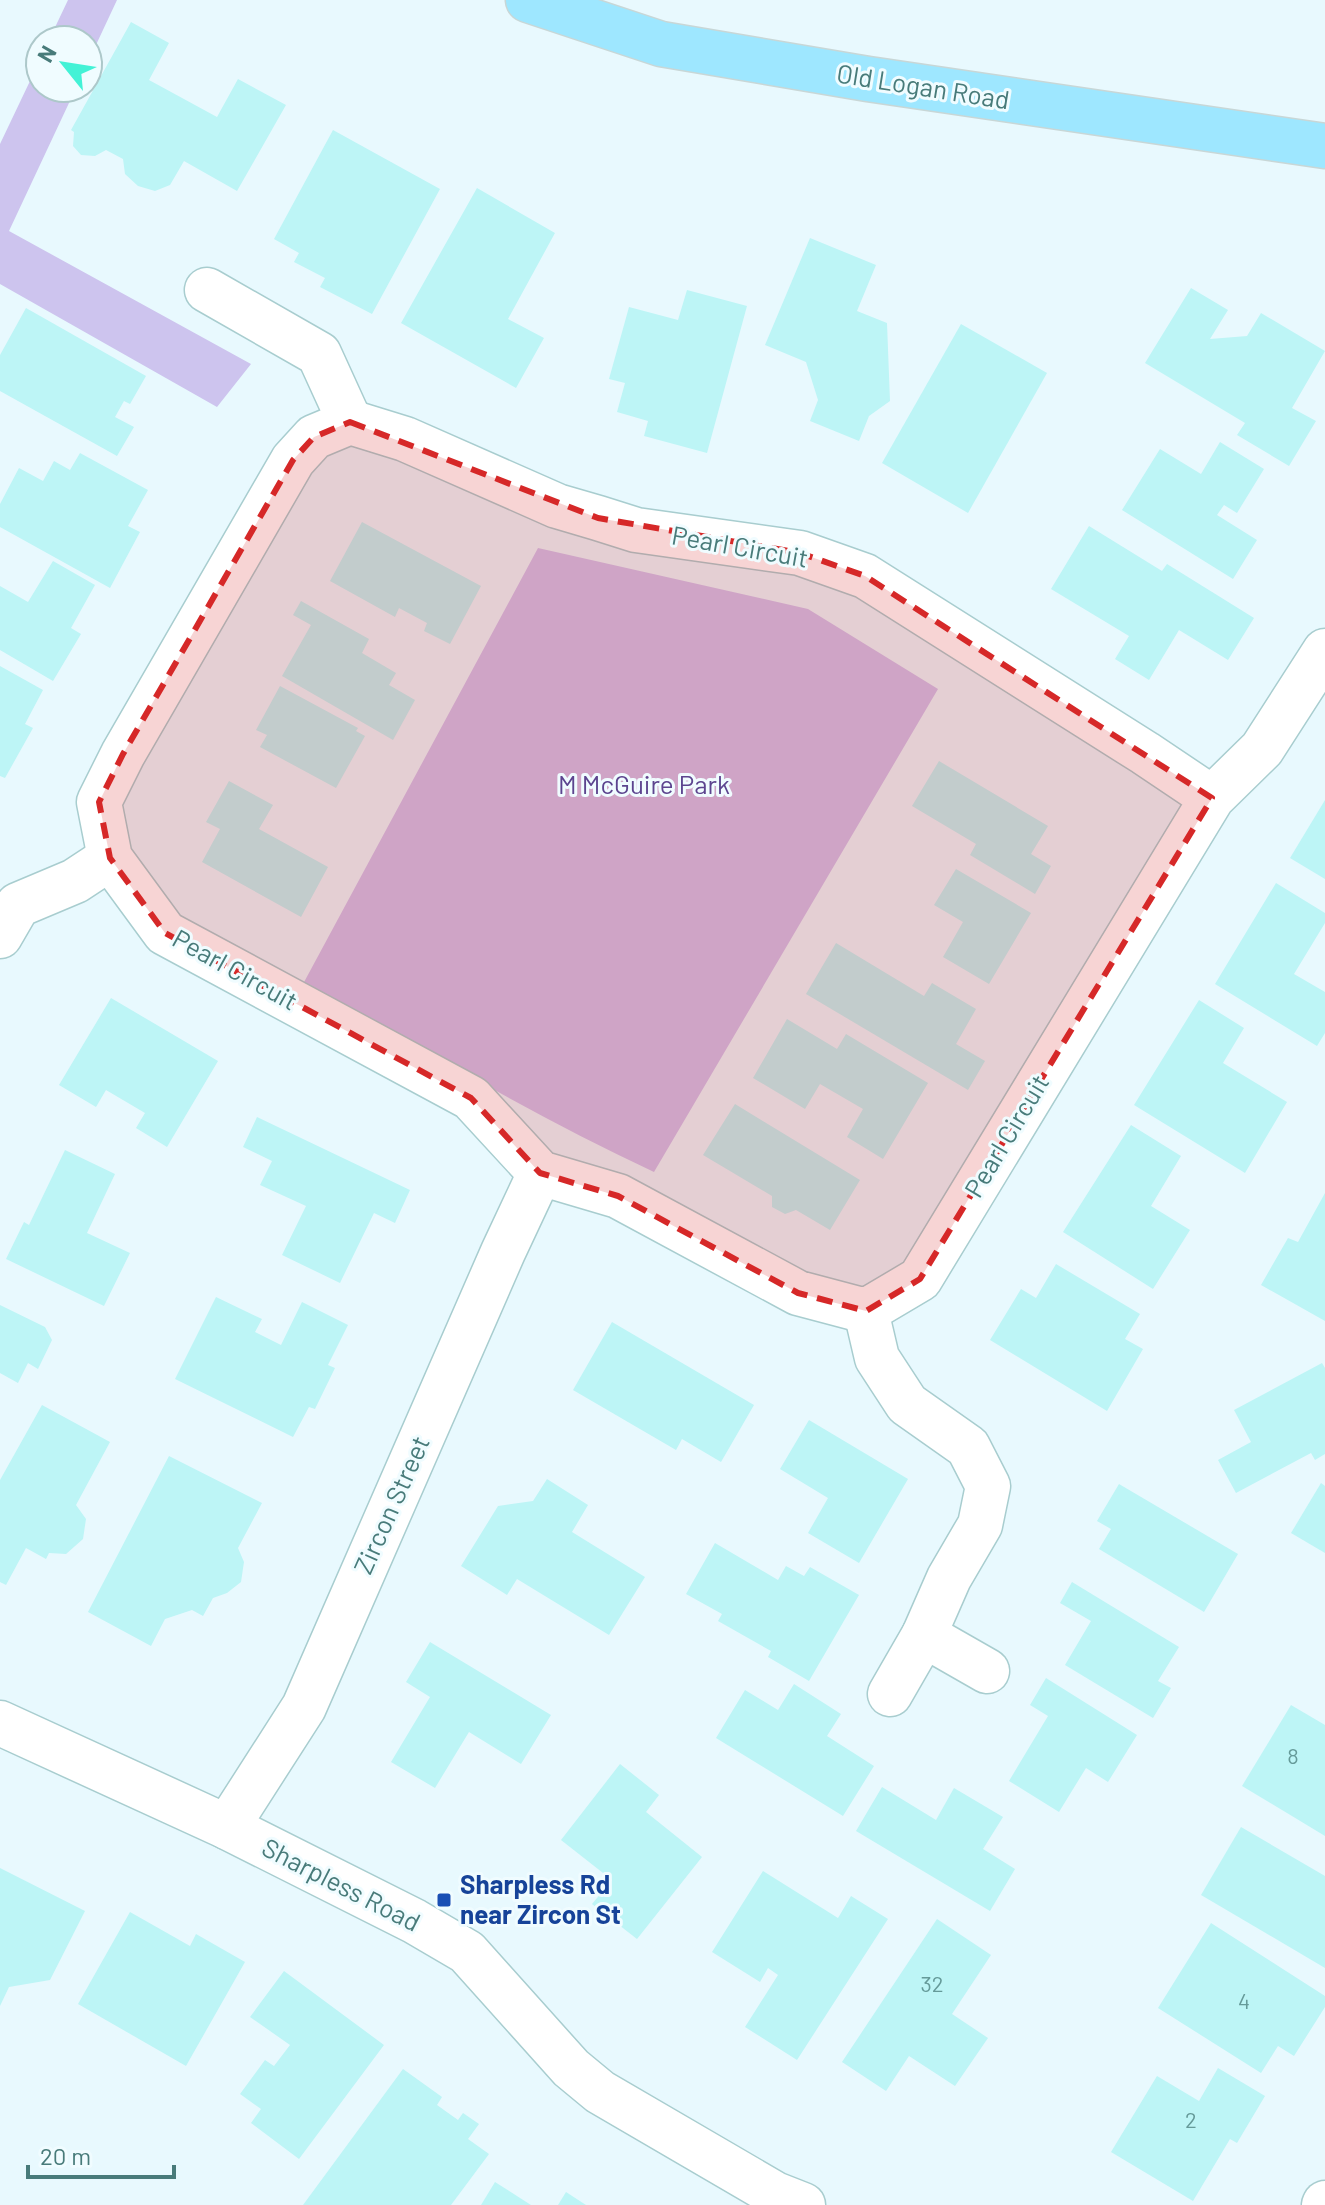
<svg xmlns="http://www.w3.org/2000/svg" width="1325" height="2205" font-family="Barlow,sans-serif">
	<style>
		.green { fill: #cdc4ee }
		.building { fill: #bdf5f6 }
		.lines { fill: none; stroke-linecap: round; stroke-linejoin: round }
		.minor-casing { stroke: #a8cdcf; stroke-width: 47 }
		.major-casing { stroke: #c8d7d7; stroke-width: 47 }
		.minor { stroke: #fff; stroke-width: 44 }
		.major { stroke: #9ee7ff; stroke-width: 44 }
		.marked { fill: #d62828; fill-opacity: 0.2; stroke: #d62828; stroke-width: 6; stroke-dasharray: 16 10; stroke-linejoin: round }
		.transit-dot { fill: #1a4fb4; stroke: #f0fcff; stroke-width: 3 }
		.labels { text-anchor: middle; stroke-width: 6; stroke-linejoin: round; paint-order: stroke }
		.number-label { font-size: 22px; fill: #659a99 }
		.street-label { font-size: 26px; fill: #487b7a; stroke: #f0fcff }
		.park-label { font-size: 26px; fill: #5c448f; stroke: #f0fcff }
		.transit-label { font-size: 26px; font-weight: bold; fill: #164399; stroke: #f0fcff; text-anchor: start }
	</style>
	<rect width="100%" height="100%" fill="#e8f9fe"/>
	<g class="green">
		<path d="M68,0H117L88,62V40H49Z"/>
		<path d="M40,60V88H76L9,231L251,364L217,407L0,284V144Z"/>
		<path d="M538,548L808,609L938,689L654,1172C534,1116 420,1047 303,984Z"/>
	</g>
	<g class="building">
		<path d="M131,22L169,43L149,80L217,117L238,79L286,105L237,191L184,161L170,185L155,191L138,186L125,174L123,159L106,150L95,156L81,155L73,146L74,132L71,130Z"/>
		<path d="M333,130L440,189L372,314L320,287L325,278L294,262L299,253L274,239Z"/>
		<path d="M477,188L555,233L508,319L544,338L516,388L401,323Z"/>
		<path d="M810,238L876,265L857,311L887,323L890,401L869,416L859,441L810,421L818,400L806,362L765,345Z"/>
		<path d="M1191,288L1228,310L1210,339L1247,336L1261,313L1325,351L1292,408L1316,421L1289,466L1237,435L1245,423L1145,363Z"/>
		<path d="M687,290L747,306L707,453L644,436L648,421L617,412L625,383L609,379L629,307L678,320Z"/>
		<path d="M26,308L146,376L130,404L124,401L115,417L134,427L117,456L0,391V355Z"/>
		<path d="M961,324L1047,373L968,513L882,463Z"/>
		<path d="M1220,442L1264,469L1237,513L1224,505L1217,515L1257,540L1233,579L1122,510L1160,449L1201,474Z"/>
		<path d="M80,453L148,490L128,526L140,532L110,588L0,527V504L19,468L43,481L54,461L70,470Z"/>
		<path d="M362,522L481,586L450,644L424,631L427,623L399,608L395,617L330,581Z"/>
		<path d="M1089,526L1162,571L1167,564L1254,618L1228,660L1179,630L1149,680L1115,659L1129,636L1051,589Z"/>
		<path d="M53,561L95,585L71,628L81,634L53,681L0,650V586L28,602Z"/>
		<path d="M301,601L369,639L362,653L396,673L389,685L415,700L393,740L282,676L311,625L293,615Z"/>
		<path d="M0,666L43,690L25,724L33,728L5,778L0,776Z"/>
		<path d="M280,686L358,728L356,731L365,736L336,788L260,747L267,735L256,730Z"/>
		<path d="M939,761L1048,826L1031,854L1051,866L1035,894L970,855L976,844L912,806Z"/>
		<path d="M229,781L273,805L259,829L328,867L301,917L202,862L220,829L206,822Z"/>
		<path d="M1325,800V879L1290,858Z"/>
		<path d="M956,869L1031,913L989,984L943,957L963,922L934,905Z"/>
		<path d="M1276,883L1325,913V923L1294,974L1325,992V1033L1317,1046L1215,984Z"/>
		<path d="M836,943L924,996L932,983L976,1009L956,1044L985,1061L968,1090L806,994Z"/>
		<path d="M111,998L218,1061L167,1147L136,1128L145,1113L106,1090L96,1107L59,1085Z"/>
		<path d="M1199,1000L1244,1028L1223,1063L1287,1102L1245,1173L1134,1105Z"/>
		<path d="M787,1019L837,1049L846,1034L928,1083L883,1159L847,1137L863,1109L820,1084L805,1109L753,1078Z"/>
		<path d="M735,1104L860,1180L830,1230L796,1210L785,1214L772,1207V1196L703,1155Z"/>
		<path d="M257,1117L410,1190L395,1223L374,1213L340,1283L282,1255L306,1206L260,1185L272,1161L243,1147Z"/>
		<path d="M1131,1125L1181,1156L1151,1206L1190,1230L1153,1289L1063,1232Z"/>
		<path d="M65,1150L115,1174L87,1233L130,1253L104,1306L6,1259L24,1222L29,1225Z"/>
		<path d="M1325,1193V1321L1261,1285L1288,1238L1298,1242Z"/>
		<path d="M1056,1264L1140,1314L1125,1339L1143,1349L1107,1411L990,1340L1021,1289L1036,1298Z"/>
		<path d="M216,1297L262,1319L255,1332L281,1345L302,1302L348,1325L328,1365L335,1368L315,1409L309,1407L293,1437L175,1379Z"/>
		<path d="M0,1305L45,1327L52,1340L38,1369L28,1363L18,1383L0,1373Z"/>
		<path d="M612,1322L754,1405L721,1462L682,1439L676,1450L573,1390Z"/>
		<path d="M1322,1363L1325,1368V1454L1315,1460L1311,1453L1236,1493L1218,1460L1251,1442L1234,1410Z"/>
		<path d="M42,1405L110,1442L76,1505L86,1519L83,1539L66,1554L49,1553L46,1559L26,1548L6,1585L0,1582V1480Z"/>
		<path d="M809,1420L908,1479L859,1563L808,1533L828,1498L780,1469Z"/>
		<path d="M169,1456L262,1503L238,1548L244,1562L241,1582L227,1593L213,1598L203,1616L192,1610L165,1619L151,1646L88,1612Z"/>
		<path d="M547,1479L588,1505L572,1532L645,1577L609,1635L517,1579L507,1595L461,1566L498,1506L533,1501Z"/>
		<path d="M1321,1483L1325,1486V1553L1291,1533Z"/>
		<path d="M1119,1484L1238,1554L1204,1612L1099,1549L1111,1529L1097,1521Z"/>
		<path d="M715,1543L778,1580L786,1566L804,1576L810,1567L859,1595L809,1681L768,1657L771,1651L718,1621L722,1614L686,1594Z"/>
		<path d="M1072,1582L1179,1647L1158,1681L1171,1688L1153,1718L1065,1665L1091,1621L1060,1603Z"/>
		<path d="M430,1642L551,1715L521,1764L469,1732L435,1788L391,1762L430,1697L406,1682Z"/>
		<path d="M1046,1678L1137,1735L1108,1782L1086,1768L1059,1812L1009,1781L1048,1716L1030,1705Z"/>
		<path d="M794,1684L841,1714L827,1736L874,1766L843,1816L716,1738L745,1690L778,1710Z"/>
		<path d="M1291,1705L1325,1725V1836L1242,1786Z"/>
		<path d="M620,1764L659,1795L646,1812L702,1857L637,1939L592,1904L612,1880L561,1840Z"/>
		<path d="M882,1787L936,1820L954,1788L1003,1817L983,1849L1015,1869L990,1911L856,1831Z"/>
		<path d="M1241,1827L1325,1876V1968L1201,1895Z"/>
		<path d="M0,1868L85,1911L50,1980L9,1987L0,2006Z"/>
		<path d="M763,1871L838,1918L851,1896L888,1919L797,2060L745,2027L778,1975L768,1968L760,1982L712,1952Z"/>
		<path d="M130,1912L190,1946L196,1934L245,1962L186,2066L78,2004Z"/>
		<path d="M937,1919L991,1955L952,2014L988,2038L955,2086L909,2056L886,2091L842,2062Z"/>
		<path d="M1211,1923L1325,1996V2007L1294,2056L1278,2046L1261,2073L1158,2008Z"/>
		<path d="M284,1971L384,2045L299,2159L251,2123L261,2109L240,2094L265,2060L274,2066L290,2045L250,2017Z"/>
		<path d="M1218,2068L1265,2096L1237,2143L1230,2139L1193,2201L1111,2152L1157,2076L1199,2101Z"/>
		<path d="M403,2069L442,2097L437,2105L458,2120L463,2113L479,2124L468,2139L489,2154L451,2205H303Z"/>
		<path d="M495,2182L531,2205H481Z"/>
		<path d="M566,2192L586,2205H558Z"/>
	</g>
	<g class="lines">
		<defs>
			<g id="minor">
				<path d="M207,290L319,354L350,422"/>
				<path d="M1212,798L1145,753L865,576L800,553L636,530L598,518L557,506L405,439L350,422L314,437L293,460L123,754L99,802L110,858L165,933L471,1098L540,1173L618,1196L798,1293L866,1311L920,1279L1212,798L1262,749L1325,651"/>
				<path d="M0,936L18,905L75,881L110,858"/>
				<path d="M866,1311L877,1358L907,1404L968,1447L988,1486L980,1525L949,1578L924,1635L890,1694"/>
				<path d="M924,1635L987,1671"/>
				<path d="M0,1723L227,1827L414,1921L467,1952L571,2068L600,2092L775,2194L803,2205"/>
				<path d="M227,1827L304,1707L503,1252L540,1173"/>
				<path d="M1324,2205L1325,2203"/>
			</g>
			<path id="major" d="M528,0L661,44L868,79L1325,146"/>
		</defs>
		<use href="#minor" class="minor-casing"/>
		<use href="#major" class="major-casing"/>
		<use href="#minor" class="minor"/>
		<use href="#major" class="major"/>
	</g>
	<path class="marked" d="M350,422L598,518L800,553L865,576L1212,798L920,1279L866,1311L798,1293L618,1196L540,1173L471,1098L165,933L110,858L99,802L123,754L293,460L314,437Z"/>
	<rect class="transit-dot" x="436" y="1892" width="16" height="16" rx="4"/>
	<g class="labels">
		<g class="number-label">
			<text x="1293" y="1764">8</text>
			<text x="932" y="1992">32</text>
			<text x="1244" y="2009">4</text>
			<text x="1191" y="2128">2</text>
		</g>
		<g class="street-label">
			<text transform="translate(923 87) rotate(9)" y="9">Old Logan Road</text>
			<text transform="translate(740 547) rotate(10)" y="9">Pearl Circuit</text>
			<text transform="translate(235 970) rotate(29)" y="9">Pearl Circuit</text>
			<text transform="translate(1007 1136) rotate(-59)" y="9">Pearl Circuit</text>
			<text transform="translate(392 1505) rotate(-66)" y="9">Zircon Street</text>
			<text transform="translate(341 1885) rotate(27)" y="9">Sharpless Road</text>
		</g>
		<g class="park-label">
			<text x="644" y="794">M McGuire Park</text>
		</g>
		<g class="transit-label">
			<text x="460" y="1894">Sharpless Rd<tspan x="460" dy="30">near Zircon St</tspan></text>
		</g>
	</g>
	<g transform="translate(64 64) rotate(300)"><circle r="38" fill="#f0fcff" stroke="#adc8ca" stroke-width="2"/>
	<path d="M0-6L14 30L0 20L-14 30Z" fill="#43f2d6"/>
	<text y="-12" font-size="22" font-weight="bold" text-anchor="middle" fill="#487b7a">N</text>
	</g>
	<path d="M28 2165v12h146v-12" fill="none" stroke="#487b7a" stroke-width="4"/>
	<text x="40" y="2165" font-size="24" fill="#487b7a" stroke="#f0fcff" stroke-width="6" paint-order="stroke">20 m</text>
</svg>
